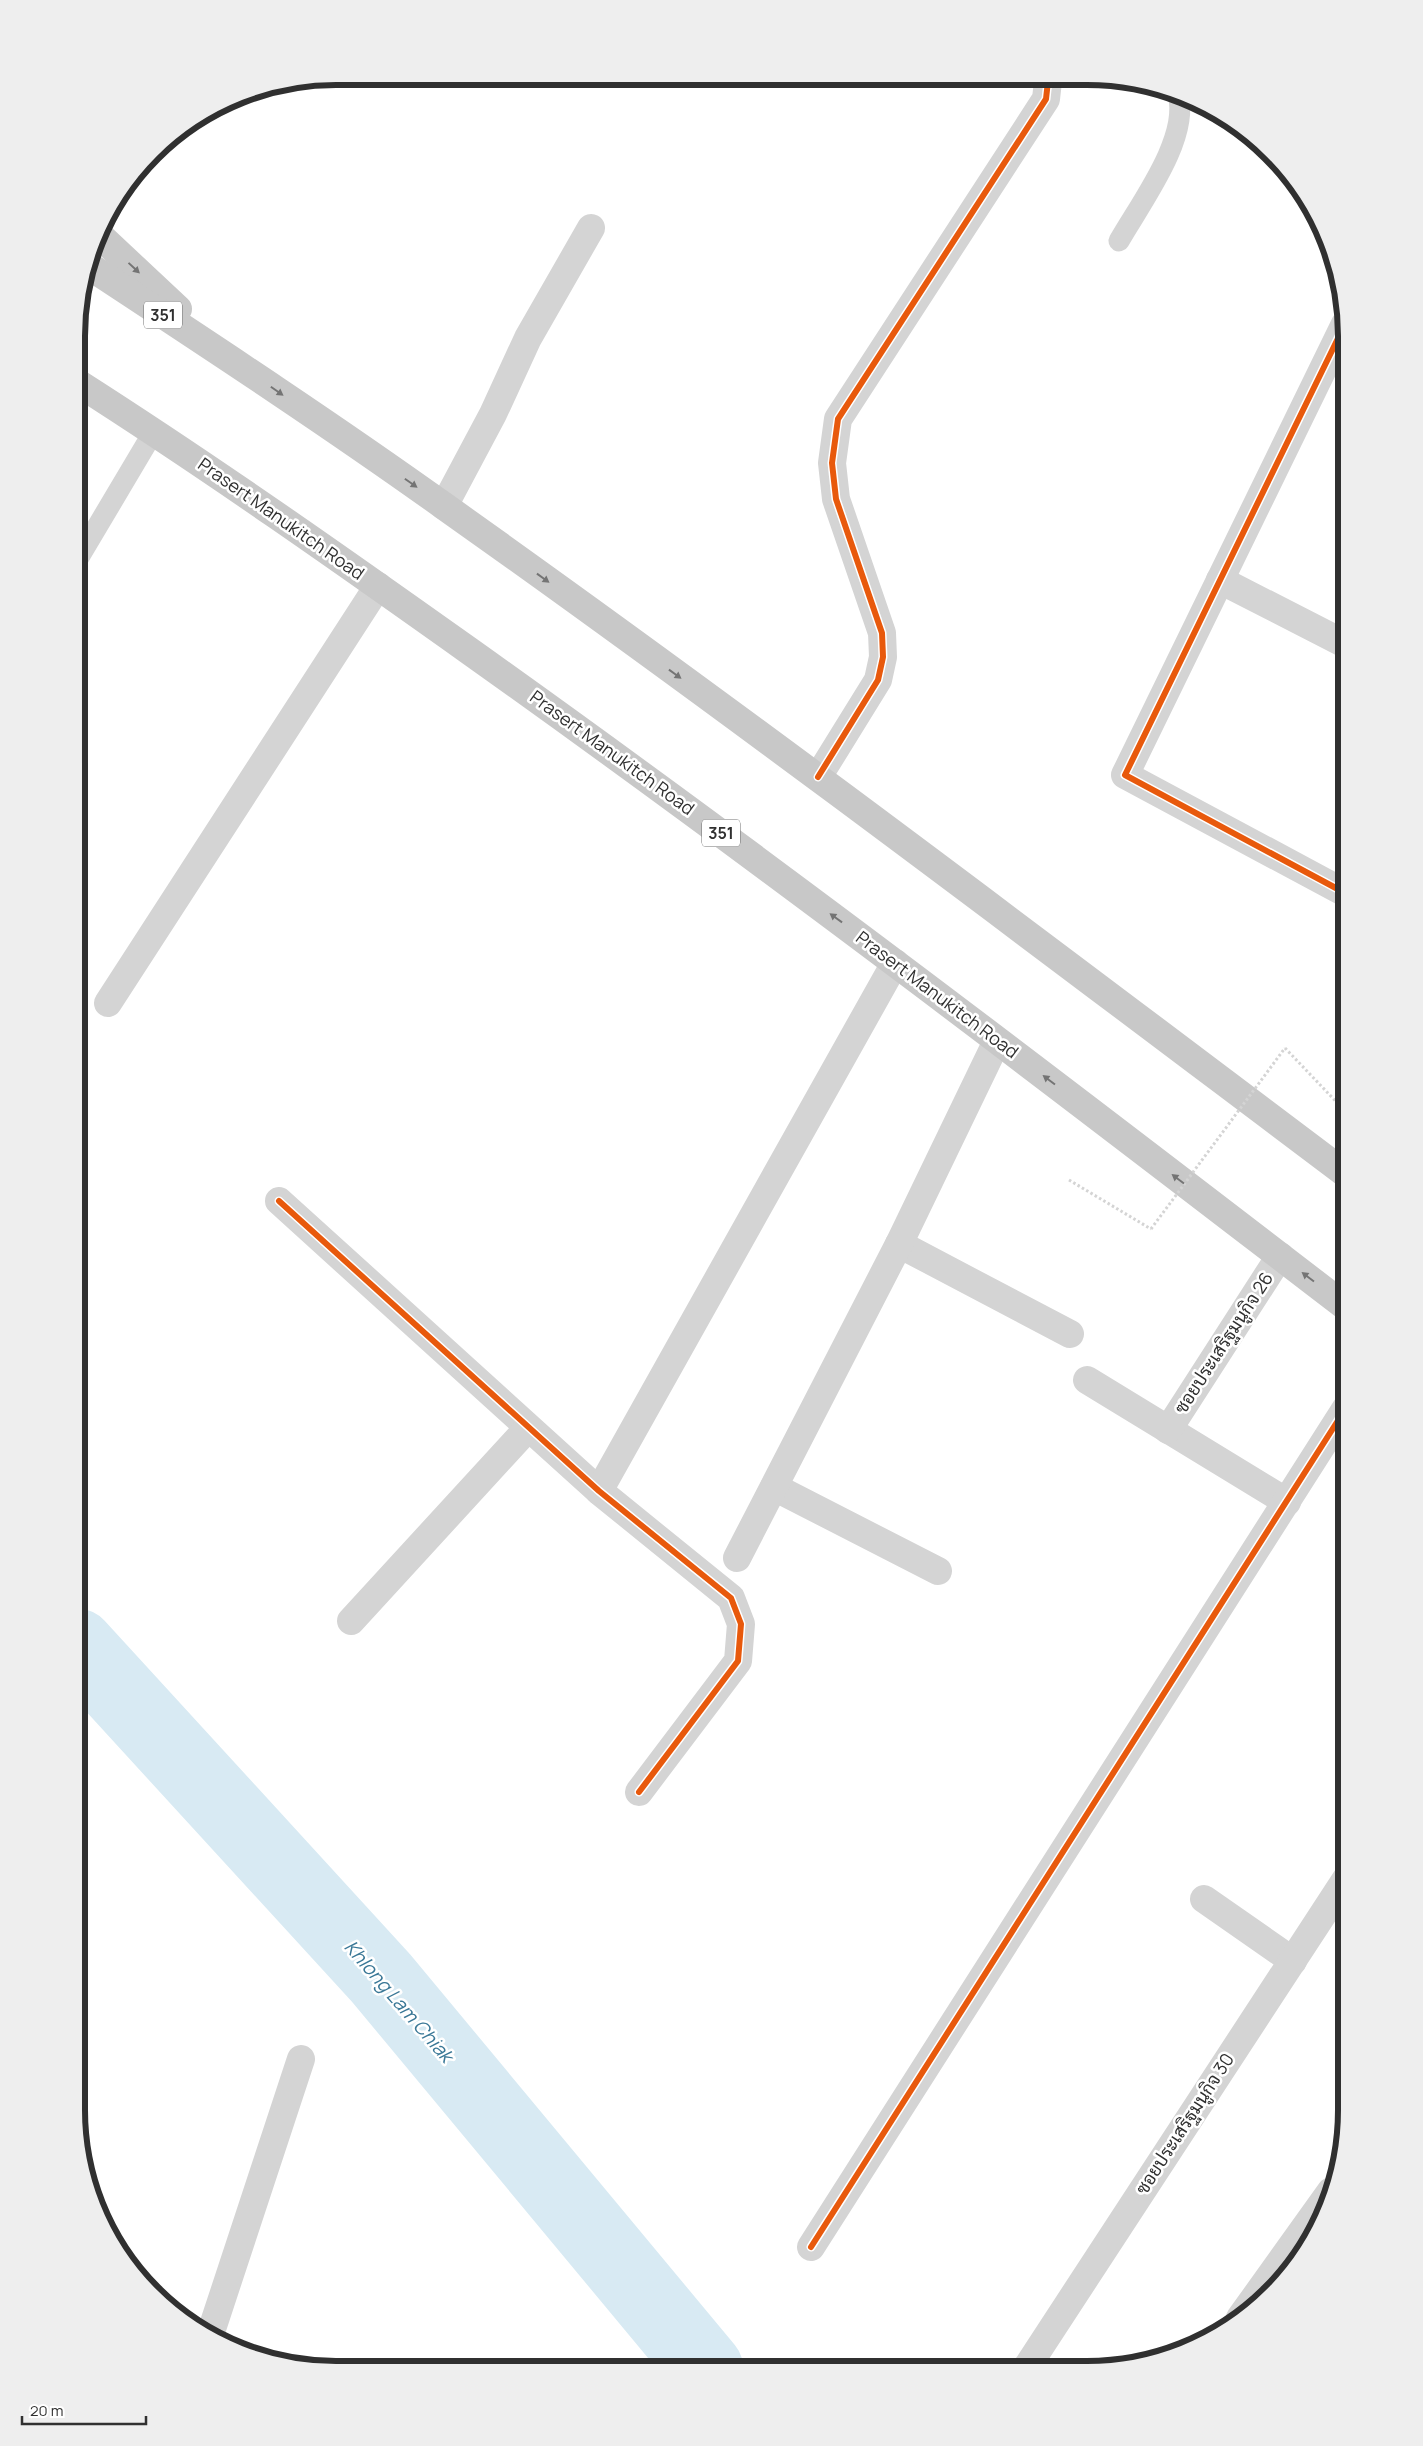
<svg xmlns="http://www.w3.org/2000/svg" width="1423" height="2446" font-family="Manrope,Sarabun,sans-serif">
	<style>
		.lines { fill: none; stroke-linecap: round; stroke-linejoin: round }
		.river { stroke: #d8eaf3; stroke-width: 75 }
		.path { stroke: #d4d4d4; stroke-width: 3; stroke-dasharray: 2.5 2.5; stroke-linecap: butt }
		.service { stroke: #d4d4d4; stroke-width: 21 }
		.minor { stroke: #d4d4d4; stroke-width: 28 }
		.primary { stroke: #c8c8c8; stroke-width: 28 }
		.path-bridge { stroke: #d4d4d4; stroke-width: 3; stroke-dasharray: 2.5 2.5; stroke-linecap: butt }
		.cycleway-casing { stroke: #fff; stroke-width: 9 }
		.cycleway { stroke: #e8590c; stroke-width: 6 }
		.oneway { fill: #747474 }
		.labels { text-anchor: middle; stroke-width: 5; stroke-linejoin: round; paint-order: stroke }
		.shield { fill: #fff; stroke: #6e6e6e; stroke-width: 1 }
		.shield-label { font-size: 16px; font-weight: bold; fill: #303030 }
		.street-label { font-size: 18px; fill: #303030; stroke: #fff }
		.water-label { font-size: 19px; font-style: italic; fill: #397796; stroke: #fff }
		.rim { fill: none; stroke: #303030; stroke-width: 6 }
	</style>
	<rect width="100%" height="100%" fill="#fff"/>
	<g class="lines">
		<path class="river" d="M77,1646L381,1978L706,2369"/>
		<g class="path">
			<path d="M1285,1048L1346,1112"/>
			<path d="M1069,1180L1151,1229"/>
		</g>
		<g class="service">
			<path d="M1119,241C1140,204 1190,138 1178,95"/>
			<path d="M78,559L154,431"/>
		</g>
		<g class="minor">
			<path d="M1345,324L1125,775L1347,894"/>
			<path d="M444,506L493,414L528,338L591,228"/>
			<path d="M1220,580L1347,645"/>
			<path d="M818,777L878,680L883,657L882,633L836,499L832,463L838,419L1046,99L1048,81"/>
			<path d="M108,1003L378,586"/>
			<path d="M279,1201L599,1491L731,1598L741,1624L738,1661L639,1792"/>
			<path d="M899,1244L1070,1334"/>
			<path d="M1087,1380L1287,1502"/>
			<path d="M1168,1430L1280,1256"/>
			<path d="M774,1487L938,1571"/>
			<path d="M599,1491L895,963"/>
			<path d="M737,1558L899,1244L997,1041"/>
			<path d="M351,1621L528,1428"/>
			<path d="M1204,1899L1293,1961"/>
			<path d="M811,2247L1346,1408"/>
			<path d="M1240,2318L1331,2191"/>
			<path d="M210,2335L301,2059"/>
			<path d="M1025,2370L1346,1879"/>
		</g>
		<g class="primary">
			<path d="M99,235L178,309"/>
			<path d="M89,266C209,345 328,423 444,506C750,723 1047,949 1346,1174"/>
			<path d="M78,383C211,468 340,559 468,650C766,862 1056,1084 1346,1307"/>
		</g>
		<path class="path-bridge" d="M1151,1229L1285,1048"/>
		<defs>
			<g id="cycleway">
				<path d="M1345,324L1125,775L1347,894"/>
				<path d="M818,777L878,680L883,657L882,633L836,499L832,463L838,419L1046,99L1048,81"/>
				<path d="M279,1201L599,1491L731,1598L741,1624L738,1661L639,1792"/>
				<path d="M811,2247L1346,1408"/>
			</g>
		</defs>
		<use href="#cycleway" class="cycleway-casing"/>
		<use href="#cycleway" class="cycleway"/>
	</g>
	<defs><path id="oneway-solid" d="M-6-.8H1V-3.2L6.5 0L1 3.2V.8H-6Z" transform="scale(1.25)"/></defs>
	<g class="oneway">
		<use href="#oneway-solid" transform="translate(134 268) rotate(43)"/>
		<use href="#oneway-solid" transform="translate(277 391) rotate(35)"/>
		<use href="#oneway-solid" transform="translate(411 483) rotate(35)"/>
		<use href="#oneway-solid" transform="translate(543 578) rotate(36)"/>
		<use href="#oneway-solid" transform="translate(675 674) rotate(36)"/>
		<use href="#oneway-solid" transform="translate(836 918) rotate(-144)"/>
		<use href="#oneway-solid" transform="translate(1049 1080) rotate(-143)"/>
		<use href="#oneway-solid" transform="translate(1178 1179) rotate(-143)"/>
		<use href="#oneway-solid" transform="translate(1308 1277) rotate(-143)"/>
	</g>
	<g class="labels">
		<g class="shield">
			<rect x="144" y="301.5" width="38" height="27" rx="4"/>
			<rect x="702" y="819.5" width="38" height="27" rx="4"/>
		</g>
		<g class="shield-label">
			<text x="163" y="321">351</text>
			<text x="721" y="839">351</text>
		</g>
		<g class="street-label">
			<text transform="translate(281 519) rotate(35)" y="6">Prasert Manukitch Road</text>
			<text transform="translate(612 753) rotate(36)" y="6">Prasert Manukitch Road</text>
			<text transform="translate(937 995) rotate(37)" y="6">Prasert Manukitch Road</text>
			<text transform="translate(1224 1343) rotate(-57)" y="6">ซอยประเสริฐมนูกิจ 26</text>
			<text transform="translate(1185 2124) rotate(-57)" y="6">ซอยประเสริฐมนูกิจ 30</text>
		</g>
		<g class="water-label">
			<text transform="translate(399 2001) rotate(49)" y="7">Khlong Lam Chiak</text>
		</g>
	</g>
	<path d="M0 0H1423V2446H0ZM336 85H1087A251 251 0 0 1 1338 336V2110A251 251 0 0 1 1087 2361H336A251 251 0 0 1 85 2110V336A251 251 0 0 1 336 85Z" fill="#eee" fill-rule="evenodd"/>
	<path class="rim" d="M336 85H1087A251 251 0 0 1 1338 336V2110A251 251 0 0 1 1087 2361H336A251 251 0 0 1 85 2110V336A251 251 0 0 1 336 85Z"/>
	<path d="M22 2416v8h124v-8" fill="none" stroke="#303030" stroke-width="2.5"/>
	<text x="30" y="2416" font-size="15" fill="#303030" stroke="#ffffff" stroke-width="4" paint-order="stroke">20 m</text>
</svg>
